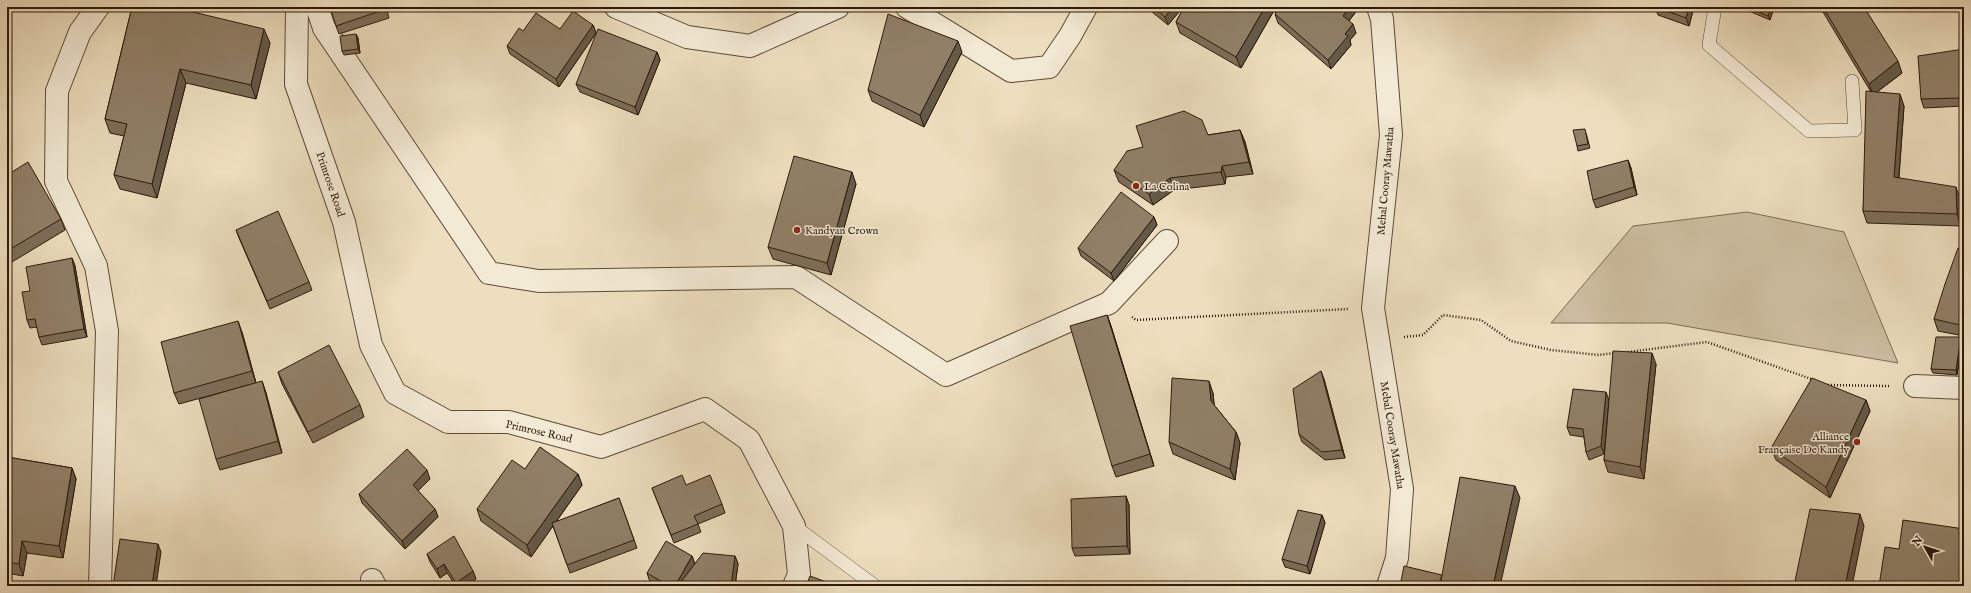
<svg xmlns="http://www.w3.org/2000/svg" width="1971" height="593" font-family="'IM FELL English',serif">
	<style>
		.green { fill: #ccbda0; stroke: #7c6c56 }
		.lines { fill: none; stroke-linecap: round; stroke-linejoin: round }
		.lane-casing { stroke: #5d4b38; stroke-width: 14 }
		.street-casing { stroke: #5d4b38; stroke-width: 24 }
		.path { stroke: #2d1a0b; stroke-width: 2.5; stroke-dasharray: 1 2; stroke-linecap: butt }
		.lane { stroke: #f3ead5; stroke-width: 13 }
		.street { stroke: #f3ead5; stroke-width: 22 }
		.wall { fill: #7c6e59; stroke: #2d1a0b }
		.shaded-wall { fill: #655a49; stroke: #2d1a0b }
		.building { fill: #908068; stroke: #2d1a0b }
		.poi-dot { fill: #8f2418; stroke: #f3ead5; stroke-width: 1.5 }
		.labels { text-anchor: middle; stroke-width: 3; stroke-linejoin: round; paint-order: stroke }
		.street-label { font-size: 11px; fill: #2d1a0b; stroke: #f3ead5 }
		.poi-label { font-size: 11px; fill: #2d1a0b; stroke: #f3ead5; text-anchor: start }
	</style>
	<rect width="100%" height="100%" fill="#ecdebe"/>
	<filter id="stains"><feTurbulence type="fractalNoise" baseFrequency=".005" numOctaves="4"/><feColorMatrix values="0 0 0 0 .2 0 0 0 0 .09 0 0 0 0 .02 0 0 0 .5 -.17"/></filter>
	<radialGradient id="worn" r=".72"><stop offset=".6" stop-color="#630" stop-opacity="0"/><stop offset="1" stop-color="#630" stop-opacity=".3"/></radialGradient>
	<path class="green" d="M1747,212L1844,232L1898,363L1667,323H1551L1633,226Z"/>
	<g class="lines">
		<defs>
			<g id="lane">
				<path d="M1715,7L1709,45L1809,131L1855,130L1852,81"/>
				<path d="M794,526L875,586"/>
			</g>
			<g id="street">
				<path d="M98,7L80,32L57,91L56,181L96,266L107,331L100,586"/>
				<path d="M297,7L296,84L344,222L371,345L395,393L448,422H509L601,447L705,409L749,440L794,526L799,574L794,586"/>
				<path d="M317,7L324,28L489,273L539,281L796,277L946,375L1109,303L1167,241"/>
				<path d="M616,7L687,37L750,46L838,7"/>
				<path d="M907,7L1011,71L1049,67L1070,36L1086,7"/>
				<path d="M1378,7L1382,19L1391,135L1373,308L1402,489L1397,558L1388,586"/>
				<path d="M1915,386L1964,388"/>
				<path d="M372,580L375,586"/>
			</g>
		</defs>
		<use href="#lane" class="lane-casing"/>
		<use href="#street" class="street-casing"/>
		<g class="path">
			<path d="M1132,317L1136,320L1348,309"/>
			<path d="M1404,337L1423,335L1443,315L1481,320L1511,341L1551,350L1599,355L1615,353"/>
			<path d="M1628,352L1707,342L1814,380"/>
			<path d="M1828,385L1889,386"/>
		</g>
		<use href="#lane" class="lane"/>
		<use href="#street" class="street"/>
	</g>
	<g class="wall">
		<path d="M37,7H45L42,11Z"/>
		<path d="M132,7L270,43L256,99L186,83L157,198L120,189L114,175L124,136L110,133L105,119Z"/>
		<path d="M386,7L389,18L339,34L336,26Z"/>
		<path d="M1146,7H1183L1168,25Z"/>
		<path d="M1184,7H1276L1241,68L1180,33L1176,22Z"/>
		<path d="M1281,7H1353L1355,13L1349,21L1356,33L1350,40L1351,45L1331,69L1278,23L1275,14Z"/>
		<path d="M1655,7H1694L1689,26L1658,15Z"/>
		<path d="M1741,7H1774L1770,20L1742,8Z"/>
		<path d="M1820,7H1864L1902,73L1877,92L1904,106L1899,178L1960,199L1961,226L1867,223L1863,211L1871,92Z"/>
		<path d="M593,25L596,33L559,87L510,54L507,46L523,31L560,29Z"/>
		<path d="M356,34L358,38L360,53L344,55L342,51Z"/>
		<path d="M1964,49V106L1924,108L1921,99Z"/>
		<path d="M657,52L660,60L638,115L580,92L576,84Z"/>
		<path d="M962,52L924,127L872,101L868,90Z"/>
		<path d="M1240,130L1245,142L1253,174L1226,177L1225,184L1174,190L1153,205L1119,182L1114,170L1208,135Z"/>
		<path d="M1586,133L1590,148L1578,151L1577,146Z"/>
		<path d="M1628,160L1631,168L1637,195L1596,208L1593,200Z"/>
		<path d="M7,175L61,219L65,230L7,265Z"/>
		<path d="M856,184L831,275L773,259L768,247Z"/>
		<path d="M1154,217L1157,225L1114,281L1081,256L1078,248Z"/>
		<path d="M236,230L309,282L312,290L270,309L239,238Z"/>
		<path d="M1964,250V336L1938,331L1934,319Z"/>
		<path d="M72,258L75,266L87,337L42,345L39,337L37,327L30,328L27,320L30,291Z"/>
		<path d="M1107,315L1111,326L1154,466L1116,477L1112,466Z"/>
		<path d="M242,332L256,383L179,404L174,393Z"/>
		<path d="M1961,337L1962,341L1957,375L1933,373L1931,369Z"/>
		<path d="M1656,364L1644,479L1608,472L1604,460L1607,426L1604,454L1589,460L1586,452L1584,437L1570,435L1567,427L1609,399Z"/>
		<path d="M278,372L360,405L364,417L313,443L282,384Z"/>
		<path d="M1324,379L1345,458L1325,460L1302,442L1299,434Z"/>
		<path d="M262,381L266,393L282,453L220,470L216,459Z"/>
		<path d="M1213,393L1214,405L1236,432L1240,443L1235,480L1173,454L1169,442Z"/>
		<path d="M1866,400L1870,411L1830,498L1776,460L1771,448Z"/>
		<path d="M7,457L72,468L76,479L63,558L27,553L23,576L7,573Z"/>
		<path d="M525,469L578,474L582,485L556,522L619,498L637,548L570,573L553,526L531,557L481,521L477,509Z"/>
		<path d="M430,479L418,491L435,509L438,517L405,549L362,503L359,494Z"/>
		<path d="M686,485L722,504L725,513L698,524L701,532L674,543L652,488Z"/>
		<path d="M1126,496L1129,505L1130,554L1075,556L1072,548Z"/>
		<path d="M1322,515L1325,523L1310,574L1285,567L1282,559Z"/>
		<path d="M427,554L473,571L476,579L467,586H456L447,573L440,578L430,562Z"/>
		<path d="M692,556L695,564L735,556L738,564L735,586H658L650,582L647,573Z"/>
	</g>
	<g class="shaded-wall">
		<path d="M41,7H45L42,11Z"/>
		<path d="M1173,7H1183L1168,25L1165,17Z"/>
		<path d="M1265,7H1276L1241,68L1236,57Z"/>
		<path d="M1350,7H1353L1355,13L1346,24L1343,16Z"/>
		<path d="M1689,7H1694L1689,26L1686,18Z"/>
		<path d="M1771,7H1774L1770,20L1768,16Z"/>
		<path d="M1353,24L1356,33L1350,40L1351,45L1331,69L1328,60L1345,34Z"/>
		<path d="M593,25L596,33L559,87L556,79Z"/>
		<path d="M264,29L270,43L256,99L251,85Z"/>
		<path d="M356,34L358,38L360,53L358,49Z"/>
		<path d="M958,41L962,52L924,127L920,115Z"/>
		<path d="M657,52L660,60L638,115L635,107Z"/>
		<path d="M1898,61L1902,73L1873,95L1869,84Z"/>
		<path d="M180,69L186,83L157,198L152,184Z"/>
		<path d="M1900,94L1904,106L1898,188L1894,177Z"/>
		<path d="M1240,130L1245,142L1253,174L1249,162Z"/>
		<path d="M1628,160L1631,168L1637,195L1634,187Z"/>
		<path d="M1222,166L1226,177L1225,184L1221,172Z"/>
		<path d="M852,172L856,184L831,275L827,263Z"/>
		<path d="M1170,178L1174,190L1153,205L1149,194Z"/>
		<path d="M1956,187L1960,199L1961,226L1957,214Z"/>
		<path d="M1154,217L1157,225L1114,281L1111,273Z"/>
		<path d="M72,258L75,266L87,337L84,329Z"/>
		<path d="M1107,315L1111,326L1154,466L1150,454Z"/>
		<path d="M238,321L242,332L256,383L252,371Z"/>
		<path d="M1961,337L1962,341L1957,375L1956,370Z"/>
		<path d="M1652,353L1656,364L1644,479L1640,467Z"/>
		<path d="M1321,371L1324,379L1345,458L1342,450Z"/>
		<path d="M262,381L266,393L282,453L278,441Z"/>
		<path d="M1209,381L1213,393L1215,412L1211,401Z"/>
		<path d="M1606,392L1609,400L1604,454L1601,446Z"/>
		<path d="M1866,400L1870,411L1830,498L1826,487Z"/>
		<path d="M1236,432L1240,443L1235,480L1230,469Z"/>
		<path d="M72,468L76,479L63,558L59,546Z"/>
		<path d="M427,470L430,479L416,493L413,485Z"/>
		<path d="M578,474L582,485L531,557L527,545Z"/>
		<path d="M1515,486L1520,498L1500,586H1493Z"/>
		<path d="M1126,496L1129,505L1130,554L1127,546Z"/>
		<path d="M435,509L438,517L405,549L402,541Z"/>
		<path d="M1860,514L1864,526L1852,586H1845Z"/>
		<path d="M1322,515L1325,523L1310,574L1307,566Z"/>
		<path d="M22,541L27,553L23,576L19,564Z"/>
		<path d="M158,544L161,552L156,586H152Z"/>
		<path d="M692,556L695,564L683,586H675Z"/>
		<path d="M735,556L738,564L735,586H731Z"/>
		<path d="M444,564L447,573L440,578L437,569Z"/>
		<path d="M473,571L476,579L467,586H457L456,583Z"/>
	</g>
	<g class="building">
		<path d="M132,7H172L264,29L251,85L180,69L152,184L114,175L127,124L105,119Z"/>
		<path d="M330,7H386V9L336,26Z"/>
		<path d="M1153,7H1173L1165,17Z"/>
		<path d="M1184,7H1265L1236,57L1176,22Z"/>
		<path d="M1281,7H1350L1343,16L1353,24L1345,34L1348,36L1328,60L1275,14Z"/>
		<path d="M1656,7H1689L1686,18Z"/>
		<path d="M1748,7H1771L1768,16Z"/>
		<path d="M1823,7H1864L1898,61L1869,84Z"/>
		<path d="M573,11L593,25L556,79L507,46L519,28L523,31L536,13L560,29Z"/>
		<path d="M888,14L958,41L920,115L868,90Z"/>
		<path d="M598,29L657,52L635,107L576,84Z"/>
		<path d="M356,34L358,49L342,51L340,36Z"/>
		<path d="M1964,49V98L1921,99L1918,56Z"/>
		<path d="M1866,91L1900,94L1894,177L1956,187L1957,214L1863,211Z"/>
		<path d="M1184,111L1202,120L1208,135L1240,130L1249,162L1222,166L1221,172L1170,178L1149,194L1114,170L1127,151L1143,147L1136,126Z"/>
		<path d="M1585,129L1588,144L1577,146L1573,130Z"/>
		<path d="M794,156L852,172L827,263L768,247Z"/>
		<path d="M1628,160L1634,187L1593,200L1587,171Z"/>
		<path d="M28,162L61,219L7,251V175Z"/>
		<path d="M1121,192L1154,217L1111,273L1078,248Z"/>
		<path d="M278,211L309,282L267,301L236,230Z"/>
		<path d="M1958,248L1964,250V326L1934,319L1945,284Z"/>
		<path d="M72,258L84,329L39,337L35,319L27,320L22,292L30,291L26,267Z"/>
		<path d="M1107,315L1150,454L1112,466L1070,326Z"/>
		<path d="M238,321L252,371L174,393L161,342Z"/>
		<path d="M1936,337H1961L1956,370L1931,369Z"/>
		<path d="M329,345L360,405L308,432L278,372Z"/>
		<path d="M1613,351L1652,353L1640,467L1604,460Z"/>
		<path d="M1321,371L1342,450L1322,452L1299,434L1293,389Z"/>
		<path d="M1172,378L1209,381L1211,401L1236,432L1230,469L1169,442Z"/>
		<path d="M1812,378L1866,400L1826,487L1771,448Z"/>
		<path d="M262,381L278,441L216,459L199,399Z"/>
		<path d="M1573,389L1606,392L1601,446L1586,452L1583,429L1567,427Z"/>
		<path d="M540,447L578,474L527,545L477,509L512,460L525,469Z"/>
		<path d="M407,449L427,470L413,485L435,509L402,541L359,494Z"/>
		<path d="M7,457L72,468L59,546L22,541L19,564L7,562Z"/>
		<path d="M682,475L686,485L710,475L722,504L694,516L698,524L671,535L652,488Z"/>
		<path d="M1460,477L1515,486L1493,586H1440Z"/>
		<path d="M1126,496L1127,546L1072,548L1071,499Z"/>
		<path d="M619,498L634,540L567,565L552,523Z"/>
		<path d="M1810,509L1860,514L1845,586H1794Z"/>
		<path d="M1298,510L1322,515L1307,566L1282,559Z"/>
		<path d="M1903,520L1964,529V586H1879L1885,547L1899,549Z"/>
		<path d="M454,536L473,571L456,583L444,564L437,569L427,554Z"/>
		<path d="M120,539L158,544L152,586H113Z"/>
		<path d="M666,541L692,556L675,586H669L647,573Z"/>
		<path d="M703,553L735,556L731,586H678Z"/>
		<path d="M1404,566L1442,575L1438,586H1400Z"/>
		<path d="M810,576L837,586H806Z"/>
	</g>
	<g class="poi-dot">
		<circle cx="1136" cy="186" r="4"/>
		<circle cx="797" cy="230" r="4"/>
		<circle cx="1857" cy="442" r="4"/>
	</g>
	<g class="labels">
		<g class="street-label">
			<text transform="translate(1385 181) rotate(-85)" y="4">Mehal Cooray Mawatha</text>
			<text transform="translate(331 184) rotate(71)" y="4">Primrose Road</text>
			<text transform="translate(539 431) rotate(13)" y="4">Primrose Road</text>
			<text transform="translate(1393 435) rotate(81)" y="4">Mebal Cooray Mawatha</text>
		</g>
		<g class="poi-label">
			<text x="1144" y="190">La Colina</text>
			<text x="805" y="234">Kandyan Crown</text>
			<text x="1849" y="440" text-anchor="end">Alliance<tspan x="1849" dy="13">Française De Kandy</tspan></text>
		</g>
	</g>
	<rect width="1971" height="593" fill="none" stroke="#ecdebe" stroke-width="24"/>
	<rect x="8" y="8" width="1955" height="577" fill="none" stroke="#2d1a0b" stroke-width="2"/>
	<rect x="12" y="12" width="1947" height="569" fill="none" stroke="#2d1a0b"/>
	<g transform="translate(1925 547) rotate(309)" stroke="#f3ead5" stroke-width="3" paint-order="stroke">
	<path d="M0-3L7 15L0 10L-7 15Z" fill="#2d1a0b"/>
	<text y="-6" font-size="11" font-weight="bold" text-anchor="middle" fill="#2d1a0b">N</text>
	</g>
	<rect width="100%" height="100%" filter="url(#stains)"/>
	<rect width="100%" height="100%" fill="url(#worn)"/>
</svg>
